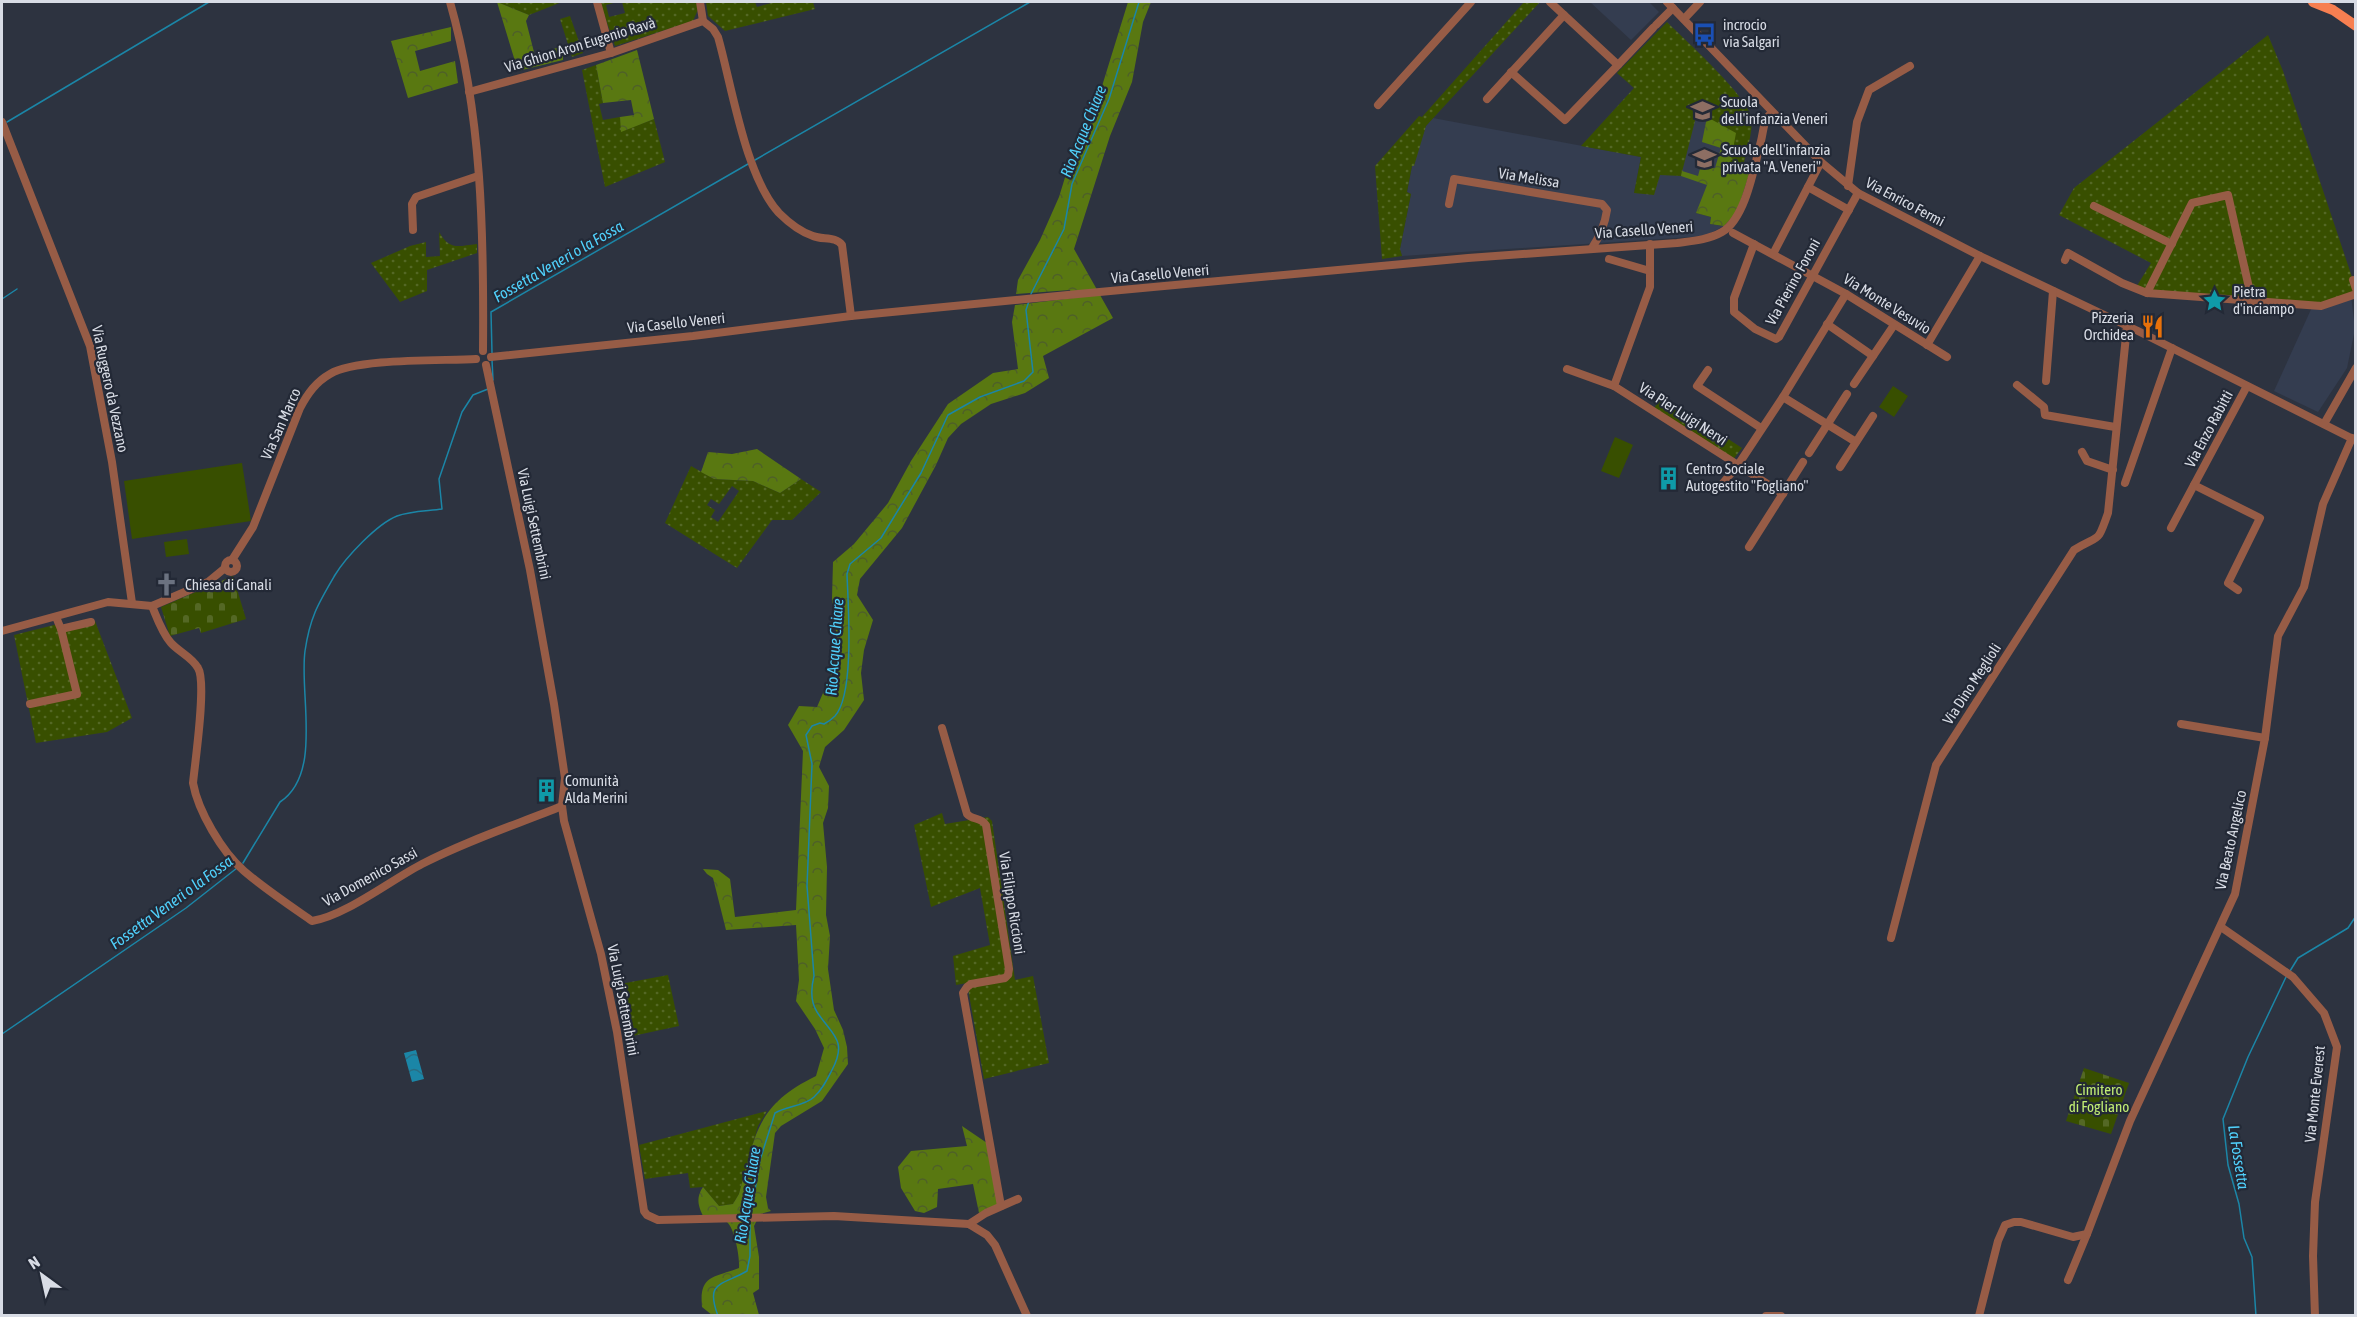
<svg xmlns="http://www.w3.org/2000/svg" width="2357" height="1317" font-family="'Asap Condensed',sans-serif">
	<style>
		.built { fill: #343d50 }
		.grass { fill: url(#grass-dots); fill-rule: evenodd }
		.forest { fill: url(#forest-crowns) }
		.cemetery { fill: url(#cemetery-stones) }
		.pitch { fill: #384f00 }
		.water { fill: url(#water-waves) }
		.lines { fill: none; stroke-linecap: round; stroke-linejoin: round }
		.stream { stroke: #1b86a7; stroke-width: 1.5 }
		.minor { stroke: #975c46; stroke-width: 8 }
		.major { stroke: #f77f51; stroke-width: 10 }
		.labels { text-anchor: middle; stroke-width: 4.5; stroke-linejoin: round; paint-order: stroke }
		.poi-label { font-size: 15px; fill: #d8dce5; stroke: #232936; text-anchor: start }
		.street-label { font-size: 15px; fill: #d8dce5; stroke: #232936 }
		.park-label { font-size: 15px; fill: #c1ed73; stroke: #232936 }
		.water-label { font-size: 16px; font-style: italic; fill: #50d0fb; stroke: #232936 }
	</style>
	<defs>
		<pattern id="grass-dots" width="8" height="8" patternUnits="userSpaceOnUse" patternTransform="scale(1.5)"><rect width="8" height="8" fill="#384f00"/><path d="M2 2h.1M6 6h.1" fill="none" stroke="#546825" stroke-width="1.8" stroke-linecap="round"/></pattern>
		<pattern id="forest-crowns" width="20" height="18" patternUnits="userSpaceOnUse" patternTransform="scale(1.5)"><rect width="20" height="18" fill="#597811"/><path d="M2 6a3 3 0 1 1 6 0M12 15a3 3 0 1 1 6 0" fill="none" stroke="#4e6028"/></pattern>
		<pattern id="cemetery-stones" width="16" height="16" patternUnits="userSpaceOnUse" patternTransform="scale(1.5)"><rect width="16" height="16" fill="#384f00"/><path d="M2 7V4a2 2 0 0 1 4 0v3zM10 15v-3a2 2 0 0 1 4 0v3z" fill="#546825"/></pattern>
		<pattern id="water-waves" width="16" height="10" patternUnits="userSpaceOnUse" patternTransform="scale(1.5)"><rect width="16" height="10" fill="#1b86a7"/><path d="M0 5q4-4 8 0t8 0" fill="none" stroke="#286e85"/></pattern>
	</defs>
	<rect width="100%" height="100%" fill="#2d3340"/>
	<g class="built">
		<path d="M1590,2H1649L1659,12L1631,40Z"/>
		<path d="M1667,22L1736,92L1751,117L1738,195L1696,213L1711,217L1710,224L1724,226L1705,236L1402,256L1400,249L1411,194L1407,192L1412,166L1426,126L1433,118L1641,157L1634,193L1653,156Z"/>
		<path d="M2351,296L2355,329L2347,368L2318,412L2274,391L2313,305Z"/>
	</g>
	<g class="grass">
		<path d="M497,2H562L529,15Z"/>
		<path d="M600,2H617L606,5L609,17L625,13L622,2H697L699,7L693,21L615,46Z"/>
		<path d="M706,2H755L757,7L775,2H813L815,9L725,31L708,16Z"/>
		<path d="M1524,2H1540L1426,126L1414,166H1412L1407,192L1411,194L1400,249L1402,256L1382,259L1375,166L1419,116L1422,117Z"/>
		<path d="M570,16L583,53L572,57L560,19Z"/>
		<path d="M1667,22C1686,41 1744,93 1751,116C1754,130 1746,152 1743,167L1735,169L1729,165L1707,117L1698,109L1681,176L1660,175L1654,195L1634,193L1641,157L1581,146L1634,88L1617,73Z"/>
		<path d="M2268,35L2283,71L2353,280L2355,294L2321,306L2135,289L2151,263L2059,215L2074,188Z"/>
		<path d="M596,65L603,103L599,104L603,120L620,117L622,131L654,119L665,162L605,187L582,70Z"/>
		<path d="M439,232C450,251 458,246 477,244V253L427,270V291L400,302L371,263L410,246L426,242V257L440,256Z"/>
		<path d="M1661,395L1742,448L1732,461L1653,411Z"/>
		<path d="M691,466L714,479L753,481L780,493L801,479L821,492L792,520H772L737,568L665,523ZM732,486L739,491L718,522L711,517L715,510L707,505L711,499L719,504Z"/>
		<path d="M95,621L132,718L107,732L36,743L14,635L58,624L61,629Z"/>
		<path d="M942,813L945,824L988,817L992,821L1015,980L1033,976L1049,1063L984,1079L967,983L956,985L953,956L990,945L980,888L931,907L914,825Z"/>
		<path d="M668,975L679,1026L628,1037L615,985Z"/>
		<path d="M767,1111L758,1126L739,1194L733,1204L719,1206L703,1187L690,1188L688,1173L645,1179L639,1145Z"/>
	</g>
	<g class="forest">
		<path d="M497,2L529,15L526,21L535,56L559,47L563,54V60L518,71Z"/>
		<path d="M1128,2H1151L1143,22L1132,82L1110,136L1074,249L1113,318L1043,356L1049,378L1025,393L991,404L961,424L948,438L936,465L902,528L860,579L857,595L873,620L864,650L861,673L864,700L844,730L825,747L819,767L829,786L828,808L823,823L827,867L826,915L830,936L828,969L834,1010L843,1030L847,1047L848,1064L822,1101L781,1126L775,1133L766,1197L768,1208L771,1211L760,1214L754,1226L759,1257V1289L753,1293L759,1315H712L702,1307C699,1275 713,1278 739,1268C740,1258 735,1229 727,1222H706C700,1210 694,1200 703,1187L719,1206L733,1204L739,1194C756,1134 755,1106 816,1076L824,1048L815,1029L796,1001L799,980L796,925L726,930L713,878L707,874L703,869L718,870L730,879L735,917L796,910L803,751L788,725L799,706L817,707L832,672L838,648L832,598L833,562L854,544L888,503L911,461L948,404L993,373L1018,369L1012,322L1015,305L1073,298L1070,290L1016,294L1018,280L1040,240L1059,197L1067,171L1090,125Z"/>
		<path d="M451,27V41L415,51L420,71L455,61L458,83L408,98L391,41Z"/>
		<path d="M637,50L654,119L621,132L620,117L634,115L631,100L603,103L596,65Z"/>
		<path d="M1707,117L1736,133L1730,165L1735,169L1743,167L1751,168L1737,212L1724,226L1710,224L1711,217L1696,213L1707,185L1681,176L1682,171L1698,176L1701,165L1715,168L1721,148L1702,142Z"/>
		<path d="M757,449L801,479L780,493L753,481L714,479L701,472L708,452L732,454Z"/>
		<path d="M962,1126L987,1143L998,1204L979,1213L973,1184L938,1189L937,1207L924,1213L915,1211L901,1188L898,1167L911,1151L967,1146Z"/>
	</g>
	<g class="cemetery">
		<path d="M233,576L246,619L201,633L199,628L170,636L161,607Z"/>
		<path d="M2084,1068L2129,1083L2111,1134L2066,1121Z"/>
	</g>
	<g class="pitch">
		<path d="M1893,386L1908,396L1894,417L1879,407Z"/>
		<path d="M1615,437L1633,445L1619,478L1601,471Z"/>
		<path d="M242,463L251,521L132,539L124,481Z"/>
		<path d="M187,539L189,554L166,557L164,542Z"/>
	</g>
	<path class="water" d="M416,1050L424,1079L412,1082L404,1053Z"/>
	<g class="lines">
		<g class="stream">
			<path d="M7,122L209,2"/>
			<path d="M755,160L1030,2"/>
			<path d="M1031,294L1064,229L1072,184L1109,99L1139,2"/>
			<path d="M2,299L17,289"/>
			<path d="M492,353L491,312L748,164"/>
			<path d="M492,360L493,380"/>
			<path d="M243,863L280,802C323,774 299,694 305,651C310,617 318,604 335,575C346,557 377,524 397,516C410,511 428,511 442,509L439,479L462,412L473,395L488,389"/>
			<path d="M2290,971L2298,958L2348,928L2356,916"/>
			<path d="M2,1034L186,908L237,868"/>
			<path d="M751,1214L760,1160L775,1113C786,1106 805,1106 814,1097C822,1090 827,1080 832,1070C848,1040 832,1035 817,1012C810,1001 811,988 814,976L807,886L812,764L806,735L812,726L820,723L824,724C828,722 832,719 835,716C855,694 848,604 847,574L850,564L881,538L921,473L948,415L980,397L1024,381L1033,372L1026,310L1029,301"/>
			<path d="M718,1316C705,1281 721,1286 747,1271L750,1256V1222"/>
			<path d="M2256,1316L2252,1257L2244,1238L2239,1204L2228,1165L2223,1119L2248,1057L2286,977"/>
		</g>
		<g class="minor">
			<path d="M450,2C482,114 484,235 483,351"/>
			<path d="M597,2L611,53"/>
			<path d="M700,2L703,21"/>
			<path d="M1667,2L1821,162L1858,193L1980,256L2138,331L2355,440"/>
			<path d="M1684,19L1700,2"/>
			<path d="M1656,25L1673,8"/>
			<path d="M1618,65L1653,28"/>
			<path d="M1511,72L1565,120L1618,65L1550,2"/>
			<path d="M469,92L611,53L703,21L713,29L718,37C732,86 745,176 779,213C788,222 801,232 813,236C822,240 836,236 842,245L851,316"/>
			<path d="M1487,99L1564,15"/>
			<path d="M1378,105L1471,2"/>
			<path d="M2,122L90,346L112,462L132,603"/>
			<path d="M1848,186L1857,122L1869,90L1910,66"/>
			<path d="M1808,187L1849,210"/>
			<path d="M1449,204L1454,179L1602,204L1607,210C1605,224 1600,236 1592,248"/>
			<path d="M2094,206L2172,244"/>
			<path d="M413,230L412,204L416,197L478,176"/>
			<path d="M1733,233L1846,294L1947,357"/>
			<path d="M1650,244V287L1614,386L1738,465L1723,483"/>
			<path d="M1754,244L1734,298V312L1755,329L1776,339L1779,337L1858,193"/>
			<path d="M1773,254L1821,162"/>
			<path d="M1609,259L1650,271"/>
			<path d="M2065,260L2068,253L2122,283L2147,293L2321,306L2356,294"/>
			<path d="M2353,280L2356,289"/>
			<path d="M2147,293L2192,203L2228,195L2252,301"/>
			<path d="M1827,324L1873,356"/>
			<path d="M1927,345L1980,256"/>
			<path d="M491,357L693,336L851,316L1078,294L1468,258L1677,243C1692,241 1708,240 1722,232C1746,218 1754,167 1761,141C1764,129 1763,120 1772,112"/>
			<path d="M486,365L530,570L554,704L565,778L562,806L564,821L601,954L617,1032L644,1211L647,1215L658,1220L834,1216L969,1224L987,1235L995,1245L1027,1316"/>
			<path d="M1567,369L1614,386"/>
			<path d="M1708,370L1697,386L1761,428"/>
			<path d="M2046,381L2053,291"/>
			<path d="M1854,384L1894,325"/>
			<path d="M2017,385L2044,407L2045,415L2115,427"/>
			<path d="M1783,397L1856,442"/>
			<path d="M2324,424L2356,368"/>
			<path d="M2082,452L2087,461L2113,470"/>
			<path d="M1809,453L1847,394"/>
			<path d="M1840,467L1873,416"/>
			<path d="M2125,483L2172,348"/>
			<path d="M2194,485L2260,518L2228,583L2238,590"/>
			<path d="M1783,494L1738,465L1783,397L1846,294"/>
			<path d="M2171,528L2247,386"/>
			<path d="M1749,547L1803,462"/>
			<circle cx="231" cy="566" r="6"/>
			<path d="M232,560L253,527L300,408C308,393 316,382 330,374C357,358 442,361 476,359"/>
			<path d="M152,606C157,618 162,633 171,643C179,652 192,657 198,668C207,682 195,762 193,783C198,811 222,852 244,871C265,889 289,905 312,921C345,916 391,880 422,864C466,841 515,825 562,806"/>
			<path d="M56,617L61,629L91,622"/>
			<path d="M2,631L108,602L152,606L208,582L225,568"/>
			<path d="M30,704L77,694L61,629"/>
			<path d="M2181,724L2265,738"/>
			<path d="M942,728L967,814C972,820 981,817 986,825L1009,969L1008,975L1005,978L971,984L967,987L963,993L1001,1206"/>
			<path d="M2221,927L2293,977L2324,1013L2337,1047L2315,1202L2313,1256L2315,1316"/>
			<path d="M1891,938L1936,765L2074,550C2100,534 2097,545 2108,513L2127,326"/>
			<path d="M969,1224L986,1213L1018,1199"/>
			<path d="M2068,1280L2087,1234"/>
			<path d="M1766,1316H1781"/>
			<path d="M1979,1316L1998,1241L2005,1225L2014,1222H2021L2073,1237L2087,1234L2130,1121L2235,894L2265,738L2278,636L2304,587L2323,504L2352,438"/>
		</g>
		<path class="major" d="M2313,2L2333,10L2356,26"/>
	</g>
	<defs>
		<symbol id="bus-bare" viewBox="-9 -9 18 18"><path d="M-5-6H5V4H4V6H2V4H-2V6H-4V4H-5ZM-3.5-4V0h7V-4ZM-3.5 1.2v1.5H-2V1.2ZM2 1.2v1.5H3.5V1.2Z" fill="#1a4fb4" stroke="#232936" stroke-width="2.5" paint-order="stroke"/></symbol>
		<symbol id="school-bare" viewBox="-9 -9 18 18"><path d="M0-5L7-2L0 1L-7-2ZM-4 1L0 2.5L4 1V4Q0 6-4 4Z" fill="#8d6e63" stroke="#232936" stroke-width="2.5" paint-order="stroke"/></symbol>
		<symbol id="sight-bare" viewBox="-9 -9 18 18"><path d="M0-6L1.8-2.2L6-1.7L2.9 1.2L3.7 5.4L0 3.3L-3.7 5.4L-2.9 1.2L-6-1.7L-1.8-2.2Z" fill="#0f9aa8" stroke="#232936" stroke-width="2.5" paint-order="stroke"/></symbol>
		<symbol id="restaurant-bare" viewBox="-9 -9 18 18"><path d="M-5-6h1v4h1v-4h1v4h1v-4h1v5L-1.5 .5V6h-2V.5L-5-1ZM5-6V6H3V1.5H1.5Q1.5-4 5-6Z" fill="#e8710a" stroke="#232936" stroke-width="2.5" paint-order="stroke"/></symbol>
		<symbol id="building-bare" viewBox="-9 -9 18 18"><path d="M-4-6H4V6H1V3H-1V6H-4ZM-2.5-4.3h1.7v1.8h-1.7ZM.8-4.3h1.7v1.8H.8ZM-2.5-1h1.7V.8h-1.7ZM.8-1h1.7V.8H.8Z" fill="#0f9aa8" stroke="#232936" stroke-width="2.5" paint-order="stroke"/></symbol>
		<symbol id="church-bare" viewBox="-9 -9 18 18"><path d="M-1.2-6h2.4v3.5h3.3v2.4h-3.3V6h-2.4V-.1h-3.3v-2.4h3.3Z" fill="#6b7280" stroke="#232936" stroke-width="2.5" paint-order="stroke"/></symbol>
	</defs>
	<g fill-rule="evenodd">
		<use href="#bus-bare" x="1688" y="18" width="33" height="33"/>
		<use href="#school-bare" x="1686" y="94" width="33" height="33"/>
		<use href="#school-bare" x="1688" y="142" width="33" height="33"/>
		<use href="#sight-bare" x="2198" y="284" width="33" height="33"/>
		<use href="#restaurant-bare" x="2136" y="310" width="33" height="33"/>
		<use href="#building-bare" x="1652" y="462" width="33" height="33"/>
		<use href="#church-bare" x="150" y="568" width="33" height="33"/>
		<use href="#building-bare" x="530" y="774" width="33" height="33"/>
	</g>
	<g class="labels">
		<g class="poi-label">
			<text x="1723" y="30">incrocio<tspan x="1723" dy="17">via Salgari</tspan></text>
			<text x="1721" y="107">Scuola<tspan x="1721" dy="17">dell'infanzia Veneri</tspan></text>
			<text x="1722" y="155">Scuola dell'infanzia<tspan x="1722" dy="17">privata "A. Veneri"</tspan></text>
			<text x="2233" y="297">Pietra<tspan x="2233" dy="17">d'inciampo</tspan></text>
			<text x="2134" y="323" text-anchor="end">Pizzeria<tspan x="2134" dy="17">Orchidea</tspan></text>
			<text x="1686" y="474">Centro Sociale<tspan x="1686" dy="17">Autogestito "Fogliano"</tspan></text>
			<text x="185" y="590">Chiesa di Canali</text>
			<text x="565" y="786">Comunità<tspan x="565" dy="17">Alda Merini</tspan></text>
		</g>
		<g class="street-label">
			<text transform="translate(580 45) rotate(-17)" y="5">Via Ghion Aron Eugenio Ravà</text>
			<text transform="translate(1529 178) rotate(9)" y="5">Via Melissa</text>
			<text transform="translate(1905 202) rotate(28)" y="5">Via Enrico Fermi</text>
			<text transform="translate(1644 230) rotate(-4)" y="5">Via Casello Veneri</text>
			<text transform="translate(1160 274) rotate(-5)" y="5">Via Casello Veneri</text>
			<text transform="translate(1793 282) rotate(-61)" y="5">Via Pierino Foroni</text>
			<text transform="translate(1887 304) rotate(32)" y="5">Via Monte Vesuvio</text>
			<text transform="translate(676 323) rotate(-6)" y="5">Via Casello Veneri</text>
			<text transform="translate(110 389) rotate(78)" y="5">Via Ruggero da Vezzano</text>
			<text transform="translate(1683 414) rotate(33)" y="5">Via Pier Luigi Nervi</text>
			<text transform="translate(281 424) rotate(-66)" y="5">Via San Marco</text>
			<text transform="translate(2209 429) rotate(-62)" y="5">Via Enzo Rabitti</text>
			<text transform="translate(534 524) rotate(78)" y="5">Via Luigi Settembrini</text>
			<text transform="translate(1972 684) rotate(-57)" y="5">Via Dino Meglioli</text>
			<text transform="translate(2231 840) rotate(-78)" y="5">Via Beato Angelico</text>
			<text transform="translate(370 877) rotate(-29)" y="5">Via Domenico Sassi</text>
			<text transform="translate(1012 903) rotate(81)" y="5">Via Filippo Riccioni</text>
			<text transform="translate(623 1000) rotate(79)" y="5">Via Luigi Settembrini</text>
			<text transform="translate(2315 1094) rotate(-84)" y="5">Via Monte Everest</text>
		</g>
		<g class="park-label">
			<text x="2099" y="1095">Cimitero<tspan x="2099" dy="17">di Fogliano</tspan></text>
		</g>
		<g class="water-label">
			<text transform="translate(1083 131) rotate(-68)" y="6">Rio Acque Chiare</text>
			<text transform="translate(558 261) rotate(-30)" y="6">Fossetta Veneri o la Fossa</text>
			<text transform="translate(834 647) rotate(-86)" y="6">Rio Acque Chiare</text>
			<text transform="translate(171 902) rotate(-36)" y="6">Fossetta Veneri o la Fossa</text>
			<text transform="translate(2239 1157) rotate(81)" y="6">La Fossetta</text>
			<text transform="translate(747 1195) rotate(-81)" y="6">Rio Acque Chiare</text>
		</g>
	</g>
	<rect width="2357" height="1317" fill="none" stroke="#d8dce5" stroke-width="6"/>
	<g transform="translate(42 1275) rotate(327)" stroke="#232936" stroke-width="4.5" paint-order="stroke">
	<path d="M0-4.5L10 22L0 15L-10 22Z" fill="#d8dce5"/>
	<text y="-9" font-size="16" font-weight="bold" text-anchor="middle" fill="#d8dce5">N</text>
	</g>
</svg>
